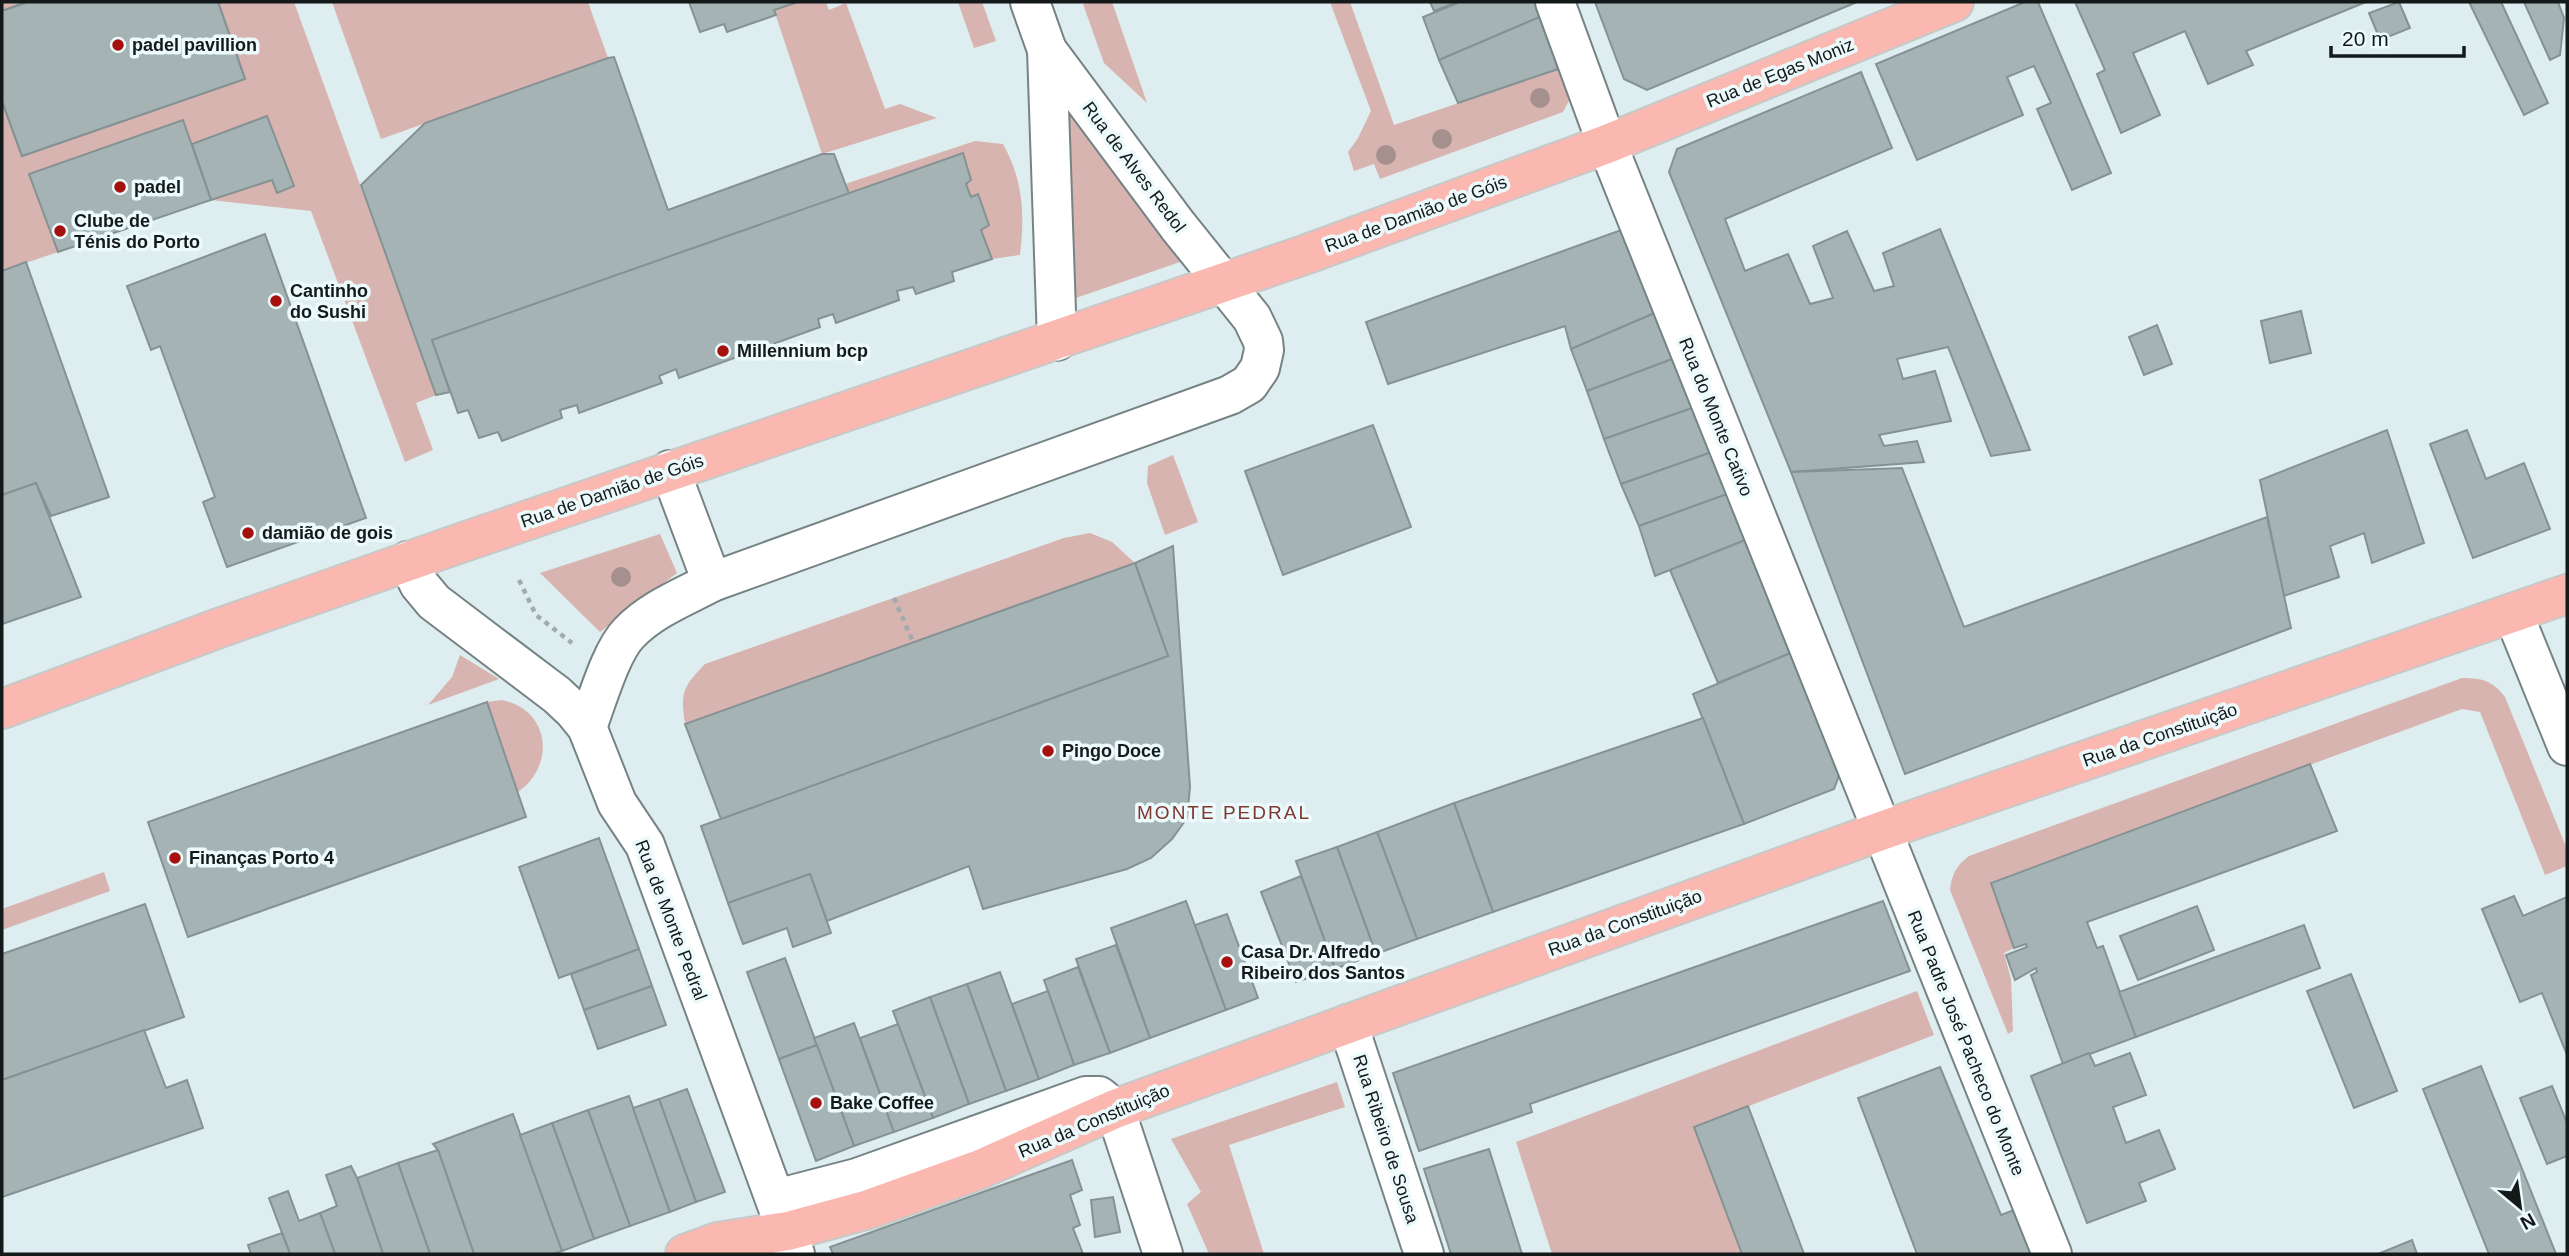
<svg xmlns="http://www.w3.org/2000/svg" width="2569" height="1256" font-family="Arial,sans-serif">
	<style>
		.green { fill: #d7b4af }
		.building { fill: #a5b3b5; stroke: #849294; stroke-width: 2 }
		.lines { fill: none; stroke-linecap: round; stroke-linejoin: round }
		.minor-casing { stroke: #768385; stroke-width: 42 }
		.major-casing { stroke: #c7c8c8; stroke-width: 42 }
		.path { stroke: #9fabad; stroke-width: 4.5; stroke-dasharray: 5 5; stroke-linecap: butt }
		.minor { stroke: #fff; stroke-width: 38 }
		.major { stroke: #fbb8b0; stroke-width: 38 }
		.tree { fill: #a5908d }
		.poi-dot { fill: #a6110f; stroke: #ecfafc; stroke-width: 2.5 }
		.labels { text-anchor: middle; stroke-width: 7; stroke-linejoin: round; paint-order: stroke }
		.poi-label { font-size: 18px; font-weight: bold; fill: #14191a; stroke: #ecfafc; text-anchor: start }
		.street-label { font-size: 18px; fill: #14191a; stroke: #ecfafc }
		.neighbourhood-label { font-size: 19px; letter-spacing: 2px; fill: #7f3830; stroke: #ecfafc }
	</style>
	<rect width="100%" height="100%" fill="#deedef"/>
	<g class="green">
		<path d="M2,2H294L436,395L416,403L433,450L405,462L311,211L211,200L2,271Z"/>
		<path d="M332,2H588L608,58L381,139Z"/>
		<path d="M798,2H826L829,10L846,3L885,109L900,104L937,118L822,154L774,10Z"/>
		<path d="M958,2H982L996,41L974,48Z"/>
		<path d="M1091,2H1112L1147,103L1104,63L1083,4Z"/>
		<path d="M1330,2H1350L1394,125L1558,69L1570,99L1563,112L1380,179L1374,164L1354,171L1348,152L1358,138L1371,111Z"/>
		<path d="M1064,94L1180,262L1073,299Z"/>
		<path d="M975,141L1003,144C1023,180 1025,214 1020,255L992,259L981,230L989,224L978,194L971,197L966,184L971,180L849,194L845,184Z"/>
		<path d="M1173,455L1198,522L1165,535L1147,483L1148,466Z"/>
		<path d="M1090,533L1112,542L1135,563L685,724C680,692 683,687 705,664L1064,538Z"/>
		<path d="M660,534L677,573L600,632L540,573Z"/>
		<path d="M460,655L499,679L428,705L452,677Z"/>
		<path d="M2462,678C2483,678 2493,681 2505,697L2567,849V866L2545,875L2480,712L2462,709L1991,882L2014,948L2004,953L2011,979L2013,1031L2008,1034L1950,890C1952,874 1956,866 1969,856Z"/>
		<path d="M502,700C550,710 556,765 518,792L487,702Z"/>
		<path d="M104,872L110,891L2,930V909Z"/>
		<path d="M1917,991L1934,1035L1694,1127L1742,1254H1552L1516,1142Z"/>
		<path d="M1337,1082L1345,1107L1229,1145L1264,1254H1209L1187,1204L1201,1192L1171,1139Z"/>
	</g>
	<g class="building">
		<path d="M26,2H218L245,79L22,156L2,101V11Z"/>
		<path d="M28,2H218L245,79L22,156L2,101V11Z"/>
		<path d="M689,2H798L774,10L776,15L727,32L724,24L700,32Z"/>
		<path d="M1430,2H1458L1434,11Z"/>
		<path d="M1460,2H1537L1542,16L1439,60L1423,17Z"/>
		<path d="M1595,2H1857L1647,90L1624,79Z"/>
		<path d="M2025,2H2038L2111,173L2072,190L2037,109L2051,103L2034,66L2007,77L2023,115L1917,160L1876,64Z"/>
		<path d="M2075,2H2366L2246,51L2253,65L2208,84L2185,31L2133,53L2160,115L2121,133L2097,74L2105,70Z"/>
		<path d="M2399,2L2410,28L2380,40L2369,13Z"/>
		<path d="M2469,2H2501L2548,103L2524,115Z"/>
		<path d="M2524,2H2558L2564,18L2560,55L2550,60Z"/>
		<path d="M1542,16L1558,69L1458,103L1439,60Z"/>
		<path d="M614,57L668,210L822,154H834L849,194L432,340L450,392L436,395L361,185L425,123L608,58Z"/>
		<path d="M1861,72L1892,148L1725,219L1745,271L1788,254L1810,304L1833,298L1813,246L1847,231L1874,291L1894,286L1883,253L1940,229L2030,450L1991,456L1948,347L1897,359L1903,379L1935,371L1951,421L1879,435L1884,446L1917,441L1924,462L1791,472L1669,172L1677,149Z"/>
		<path d="M267,116L294,186L277,193L272,180L211,200L192,144Z"/>
		<path d="M183,120L211,200L58,252L29,174Z"/>
		<path d="M963,153L971,180L966,184L971,197L978,194L989,225L981,230L992,259L952,272L954,281L916,294L913,287L897,291L899,300L836,323L833,314L818,319L820,327L679,378L676,369L659,376L662,383L579,413L577,405L560,410L562,418L502,441L498,432L479,438L468,410L458,413L432,340Z"/>
		<path d="M1624,229L1657,312L1571,349L1565,326L1388,384L1366,322Z"/>
		<path d="M265,234L366,518L227,567L203,502L215,497L160,346L151,350L127,286Z"/>
		<path d="M26,262L109,497L51,516L36,483L2,495V271Z"/>
		<path d="M2301,311L2311,353L2270,363L2261,321Z"/>
		<path d="M1657,312L1675,358L1587,391L1571,349Z"/>
		<path d="M2157,325L2172,364L2144,375L2129,337Z"/>
		<path d="M1675,358L1695,407L1604,439L1587,391Z"/>
		<path d="M1695,407L1712,452L1621,484L1604,439Z"/>
		<path d="M1373,425L1411,527L1283,575L1245,471Z"/>
		<path d="M2387,430L2424,543L2372,563L2364,533L2330,546L2339,577L2284,596L2260,480Z"/>
		<path d="M2467,430L2486,479L2524,463L2550,529L2473,558L2430,444Z"/>
		<path d="M1712,452L1730,493L1639,526L1621,484Z"/>
		<path d="M1902,468L1964,627L2267,517L2291,628L1905,774L1791,472Z"/>
		<path d="M36,483L81,597L2,624V495Z"/>
		<path d="M1730,493L1748,539L1655,576L1639,526Z"/>
		<path d="M1748,539L1793,652L1718,683L1670,570Z"/>
		<path d="M1173,546L1190,787L1187,818L1172,839L1151,858L1127,869L983,909L969,866L827,921L810,874L728,903L701,826L1168,656L1135,563Z"/>
		<path d="M1135,563L1168,656L721,819L685,724Z"/>
		<path d="M1793,652L1840,773L1834,789L1744,824L1693,694Z"/>
		<path d="M487,702L526,817L188,937L148,822Z"/>
		<path d="M1703,718L1744,824L1493,912L1454,803Z"/>
		<path d="M2310,764L2337,831L2087,922L2097,948L2103,946L2136,1037L2063,1064L2031,975L2037,972L2036,968L2015,980L2006,955L2027,947L2026,944L2014,948L1991,883Z"/>
		<path d="M1454,803L1493,912L1417,939L1377,832Z"/>
		<path d="M1377,832L1417,939L1376,954L1337,847Z"/>
		<path d="M599,838L639,949L559,978L519,867Z"/>
		<path d="M1337,847L1376,954L1335,969L1296,861Z"/>
		<path d="M810,874L831,933L793,947L787,928L743,944L728,903Z"/>
		<path d="M1301,876L1335,969L1296,982L1261,892Z"/>
		<path d="M2514,896L2523,916L2567,897V1055L2542,993L2520,1002L2482,909Z"/>
		<path d="M1186,901L1226,1010L1150,1038L1111,928Z"/>
		<path d="M1883,901L1910,971L1530,1104L1532,1112L1419,1151L1393,1073Z"/>
		<path d="M145,904L184,1017L2,1080V954Z"/>
		<path d="M2197,906L2214,950L2138,980L2120,936Z"/>
		<path d="M1227,914L1258,998L1226,1010L1195,925Z"/>
		<path d="M2304,925L2320,968L2136,1037L2119,992Z"/>
		<path d="M1116,945L1150,1038L1110,1053L1076,959Z"/>
		<path d="M639,949L652,986L584,1010L571,974Z"/>
		<path d="M785,958L817,1045L779,1059L747,972Z"/>
		<path d="M1078,967L1110,1053L1074,1065L1044,980Z"/>
		<path d="M1000,972L1039,1079L1006,1091L967,984Z"/>
		<path d="M2351,974L2397,1091L2354,1108L2307,991Z"/>
		<path d="M967,984L1006,1091L969,1104L930,997Z"/>
		<path d="M652,986L666,1025L598,1049L584,1010Z"/>
		<path d="M1048,991L1074,1065L1039,1079L1012,1004Z"/>
		<path d="M930,997L969,1104L933,1118L893,1011Z"/>
		<path d="M854,1023L894,1132L854,1146L814,1038Z"/>
		<path d="M898,1024L933,1118L894,1132L860,1038Z"/>
		<path d="M144,1030L166,1088L187,1080L203,1128L2,1197V1080Z"/>
		<path d="M817,1045L854,1146L816,1161L779,1059Z"/>
		<path d="M2089,1053L2095,1066L2130,1053L2146,1095L2113,1107L2126,1143L2159,1130L2175,1169L2139,1183L2146,1201L2087,1223L2031,1076Z"/>
		<path d="M2481,1066L2556,1254H2489L2423,1089Z"/>
		<path d="M1940,1067L2001,1215L2014,1210L2031,1254H1917L1858,1098Z"/>
		<path d="M2552,1086L2567,1123V1156L2547,1164L2520,1098Z"/>
		<path d="M687,1089L725,1192L696,1202L659,1099Z"/>
		<path d="M629,1096L670,1212L630,1226L588,1110Z"/>
		<path d="M659,1099L696,1202L670,1212L633,1108Z"/>
		<path d="M1748,1106L1804,1254H1742L1694,1127Z"/>
		<path d="M588,1110L630,1226L594,1239L552,1123Z"/>
		<path d="M513,1114L562,1251L553,1254H474L438,1150L433,1144Z"/>
		<path d="M552,1123L594,1239L562,1251L520,1135Z"/>
		<path d="M1489,1149L1522,1254H1451L1424,1169Z"/>
		<path d="M438,1150L474,1254H430L398,1163Z"/>
		<path d="M1072,1160L1082,1190L1070,1195L1080,1225L1073,1228L1083,1254H833L830,1247Z"/>
		<path d="M398,1163L430,1254H383L357,1178Z"/>
		<path d="M351,1166L357,1178L383,1254H335L320,1213L337,1206L326,1175Z"/>
		<path d="M288,1191L299,1221L320,1213L335,1254H290L269,1198Z"/>
		<path d="M1113,1197L1120,1232L1095,1237L1091,1200Z"/>
		<path d="M282,1233L290,1254H251L248,1245Z"/>
		<path d="M2412,1240L2417,1254H2378Z"/>
	</g>
	<g class="lines">
		<defs>
			<g id="minor">
				<path d="M1555,2L1607,144L2052,1254"/>
				<path d="M1047,50L1057,341"/>
				<path d="M670,470L712,582"/>
				<path d="M408,561L419,584L434,602L557,695L574,711L587,727L617,803L645,845L795,1254"/>
				<path d="M2513,613L2567,746"/>
				<path d="M587,727C597,701 611,651 629,633C652,609 684,597 712,582L1230,395L1249,384L1260,368L1264,350L1263,341L1252,318L1178,226L1047,50L1030,2"/>
				<path d="M1348,1024L1424,1254"/>
				<path d="M776,1199L857,1178L1086,1096H1099L1115,1109L1163,1254"/>
			</g>
			<g id="major">
				<path d="M2,709L219,628L455,545L1307,254L1607,144L1954,2"/>
				<path d="M685,1254L718,1242L788,1231L869,1209L978,1170L1115,1109L1348,1024L1881,831L2567,594"/>
			</g>
		</defs>
		<use href="#minor" class="minor-casing"/>
		<use href="#major" class="major-casing"/>
		<g class="path">
			<path d="M519,580L536,615L572,643"/>
			<path d="M894,598L913,642"/>
		</g>
		<use href="#minor" class="minor"/>
		<use href="#major" class="major"/>
	</g>
	<g class="tree">
		<circle cx="1540" cy="98" r="10"/>
		<circle cx="1442" cy="139" r="10"/>
		<circle cx="1386" cy="155" r="10"/>
		<circle cx="621" cy="577" r="10"/>
	</g>
	<g class="poi-dot">
		<circle cx="118" cy="45" r="7"/>
		<circle cx="120" cy="187" r="7"/>
		<circle cx="60" cy="231" r="7"/>
		<circle cx="276" cy="301" r="7"/>
		<circle cx="723" cy="351" r="7"/>
		<circle cx="248" cy="533" r="7"/>
		<circle cx="1048" cy="751" r="7"/>
		<circle cx="175" cy="858" r="7"/>
		<circle cx="1227" cy="962" r="7"/>
		<circle cx="816" cy="1103" r="7"/>
	</g>
	<g class="labels">
		<g class="poi-label">
			<text x="132" y="51">padel pavillion</text>
			<text x="134" y="193">padel</text>
			<text x="74" y="227">Clube de<tspan x="74" dy="21">Ténis do Porto</tspan></text>
			<text x="290" y="297">Cantinho<tspan x="290" dy="21">do Sushi</tspan></text>
			<text x="737" y="357">Millennium bcp</text>
			<text x="262" y="539">damião de gois</text>
			<text x="1062" y="757">Pingo Doce</text>
			<text x="189" y="864">Finanças Porto 4</text>
			<text x="1241" y="958">Casa Dr. Alfredo<tspan x="1241" dy="21">Ribeiro dos Santos</tspan></text>
			<text x="830" y="1109">Bake Coffee</text>
		</g>
		<g class="street-label">
			<text transform="translate(1780 73) rotate(-22)" y="6">Rua de Egas Moniz</text>
			<text transform="translate(1134 167) rotate(53)" y="6">Rua de Alves Redol</text>
			<text transform="translate(1416 214) rotate(-20)" y="6">Rua de Damião de Góis</text>
			<text transform="translate(1716 417) rotate(68)" y="6">Rua do Monte Cativo</text>
			<text transform="translate(612 491) rotate(-19)" y="6">Rua de Damião de Góis</text>
			<text transform="translate(2160 735) rotate(-19)" y="6">Rua da Constituição</text>
			<text transform="translate(671 920) rotate(69)" y="6">Rua de Monte Pedral</text>
			<text transform="translate(1625 923) rotate(-20)" y="6">Rua da Constituição</text>
			<text transform="translate(1966 1043) rotate(68)" y="6">Rua Padre José Pacheco do Monte</text>
			<text transform="translate(1094 1121) rotate(-23)" y="6">Rua da Constituição</text>
			<text transform="translate(1386 1139) rotate(72)" y="6">Rua Ribeiro de Sousa</text>
		</g>
		<g class="neighbourhood-label">
			<text x="1224" y="819">MONTE PEDRAL</text>
		</g>
	</g>
	<rect width="2569" height="1256" fill="none" stroke="#14191a" stroke-width="7"/>
	<g transform="translate(2520 1207) rotate(151)" stroke="#ecfafc" stroke-width="5" paint-order="stroke">
	<path d="M0-5L12 26L0 18L-12 26Z" fill="#14191a"/>
	<text y="-10" font-size="19" font-weight="bold" text-anchor="middle" fill="#14191a">N</text>
	</g>
	<path d="M2331 46v10h133v-10" fill="none" stroke="#14191a" stroke-width="3.5"/>
	<text x="2342" y="46" font-size="21" fill="#14191a" stroke="#ecfafc" stroke-width="5" paint-order="stroke">20 m</text>
</svg>
